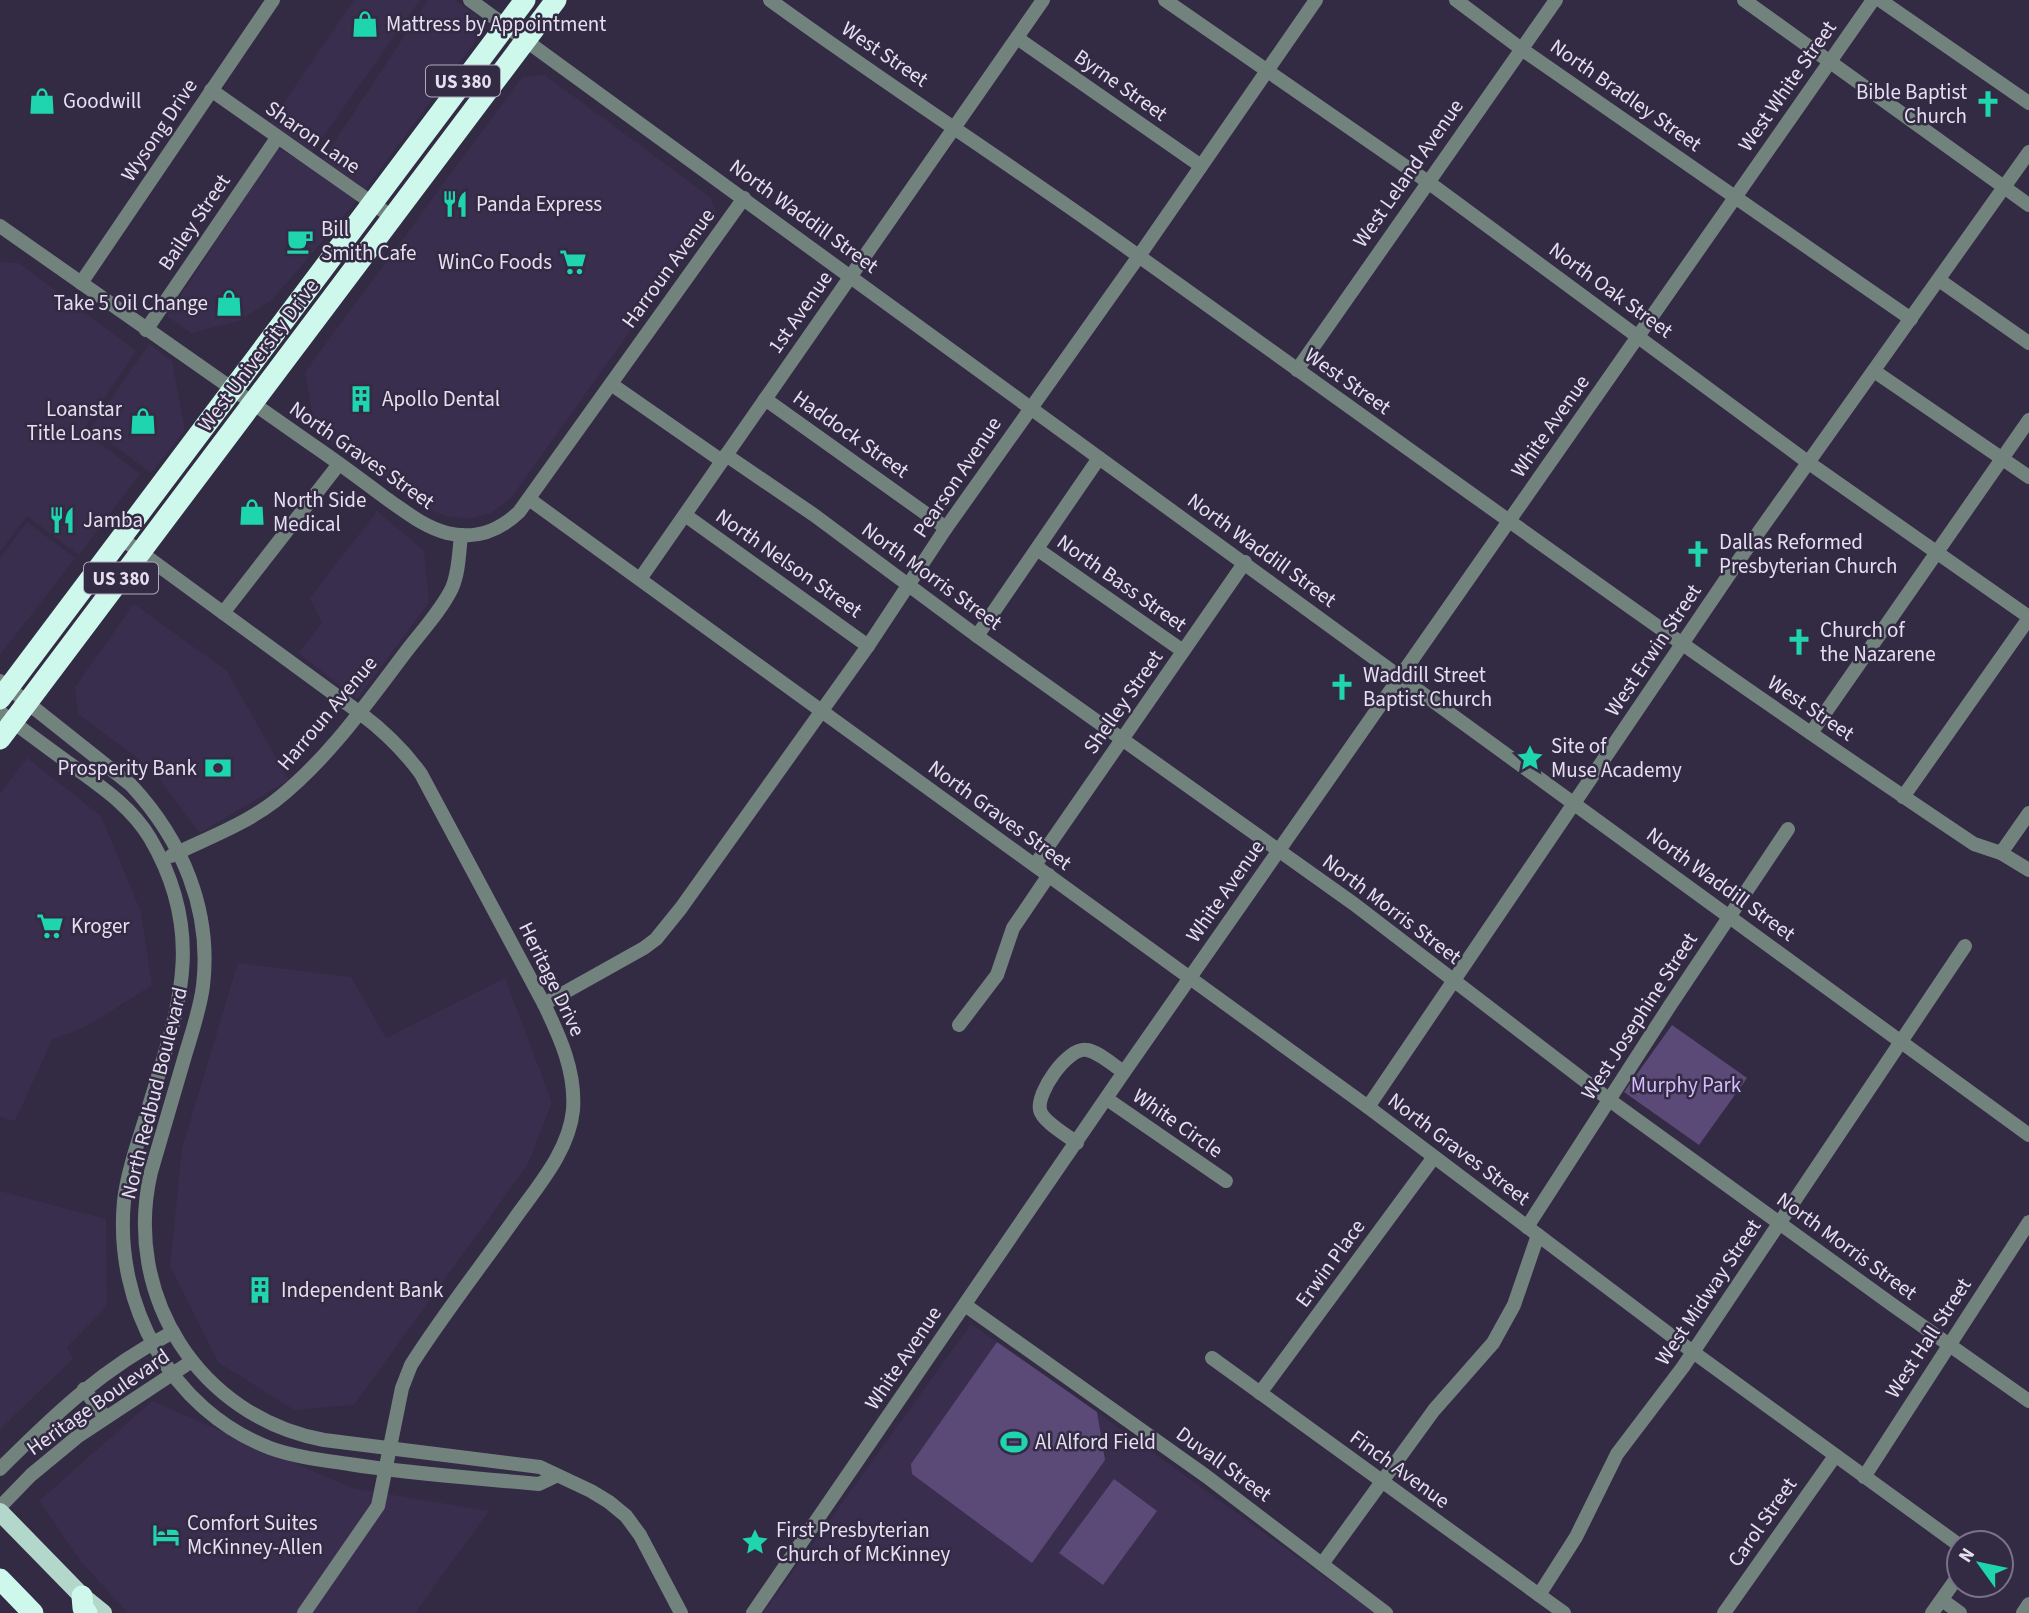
<svg xmlns="http://www.w3.org/2000/svg" width="2029" height="1613" font-family="'Source Sans 3',sans-serif">
	<style>
		.built { fill: #3a2e4e }
		.park { fill: #5b4978 }
		.lines { fill: none; stroke-linecap: round; stroke-linejoin: round }
		.minor { stroke: #72837e; stroke-width: 14 }
		.major { stroke: #b4d7cc; stroke-width: 18 }
		.highway { stroke: #cef8eb; stroke-width: 21 }
		.labels { text-anchor: middle; stroke-width: 5; stroke-linejoin: round; paint-order: stroke }
		.shield { fill: #332a43; stroke: #b0a9bc; stroke-width: 2 }
		.shield-label { font-size: 19px; font-weight: bold; fill: #e5dff0 }
		.poi-label { font-size: 21px; fill: #e5dff0; stroke: #332a43; text-anchor: start }
		.street-label { font-size: 21px; fill: #e5dff0; stroke: #332a43 }
		.park-label { font-size: 21px; fill: #d4bcfe; stroke: #332a43 }
	</style>
	<rect width="100%" height="100%" fill="#332a43"/>
	<g class="built">
		<path d="M354,0H420L312,152L270,123Z"/>
		<path d="M428,0H455L488,24L355,203L273,299L239,321L191,333L167,316L278,148L316,170Z"/>
		<path d="M545,75L711,198L716,211L511,498L491,513L469,519L446,516L429,510L415,501L315,430L305,372L522,77Z"/>
		<path d="M0,262L19,263L136,351L83,430L140,474L79,555L27,516L0,552Z"/>
		<path d="M149,344L172,361L185,430L151,473L91,428Z"/>
		<path d="M377,511L424,551L429,602L357,699L299,653L322,623L310,598Z"/>
		<path d="M27,522L75,558L0,655V558Z"/>
		<path d="M134,604L227,671L289,780L200,833L152,769L78,714L75,687Z"/>
		<path d="M27,758L101,816L141,912L152,985L89,1025L52,1040L15,1121L0,1117V794Z"/>
		<path d="M238,963L351,977L386,1038L505,978L552,1102L528,1164L354,1405L294,1410L218,1362L170,1266L182,1148Z"/>
		<path d="M0,1191L106,1219L107,1306L67,1347L73,1359L0,1429Z"/>
		<path d="M971,1324L1097,1412L1375,1613H763Z"/>
		<path d="M152,1401L352,1488L489,1511L415,1613H128L82,1563L39,1501Z"/>
	</g>
	<g class="park">
		<path d="M1672,1025L1747,1078L1699,1145L1624,1092Z"/>
		<path d="M997,1342L1097,1412L1105,1460L1032,1563L912,1474L911,1464Z"/>
		<path d="M1114,1479L1157,1511L1103,1585L1059,1553Z"/>
	</g>
	<g class="lines">
		<g class="minor">
			<path d="M470,0L2029,1135"/>
			<path d="M770,0C891,88 1018,169 1140,257C1417,454 1691,655 1974,844L2001,853L2029,870"/>
			<path d="M1165,0L1428,182L1809,463L2029,617"/>
			<path d="M1456,0L1520,48L1911,319"/>
			<path d="M1744,0L2029,205"/>
			<path d="M1880,0L2029,103"/>
			<path d="M1017,38L1201,166"/>
			<path d="M211,90L392,217"/>
			<path d="M0,226C104,300 209,373 314,446C339,463 363,481 387,499C406,512 424,527 447,533C475,540 499,531 519,512L744,198"/>
			<path d="M1939,280L2029,343"/>
			<path d="M81,283L273,0"/>
			<path d="M146,330L277,138"/>
			<path d="M1297,370L1556,0"/>
			<path d="M1874,371L2029,477"/>
			<path d="M611,384L722,461"/>
			<path d="M765,399L946,528"/>
			<path d="M726,455L814,515L977,636L1354,904L1619,1107L1894,1306L2029,1401"/>
			<path d="M529,499L1368,1107L1693,1352L1959,1545"/>
			<path d="M685,515L868,646"/>
			<path d="M121,538L360,713C384,731 403,749 421,774L544,1004C560,1037 576,1072 573,1110C569,1152 536,1188 513,1221C479,1269 442,1316 411,1365L402,1388L378,1506L304,1613"/>
			<path d="M1037,549L1183,651"/>
			<path d="M640,579L1043,0"/>
			<path d="M223,613L339,464"/>
			<path d="M977,636L1099,458"/>
			<path d="M0,681L131,785C182,840 212,910 203,986C200,1010 191,1035 184,1059C173,1096 162,1134 151,1172C122,1295 199,1417 324,1440L540,1467L591,1491L609,1502L626,1516L640,1535L681,1613"/>
			<path d="M0,712C23,730 47,747 70,764C100,786 131,806 150,838C211,942 174,1019 144,1123C136,1148 127,1175 124,1201C114,1305 171,1410 270,1448C295,1457 322,1460 349,1464C412,1474 476,1478 539,1484L556,1476"/>
			<path d="M1811,733L2029,420"/>
			<path d="M1903,797L2029,618"/>
			<path d="M2001,853L2029,813"/>
			<path d="M171,856C205,839 244,825 275,801C327,760 365,706 405,653C420,633 441,611 452,588C459,572 459,552 461,535"/>
			<path d="M1035,865L1245,562"/>
			<path d="M544,1004L644,948L656,939L681,908L868,646L946,528L1139,256L1316,0"/>
			<path d="M959,1025L997,975L1013,928L1049,875"/>
			<path d="M1107,1099L1226,1181"/>
			<path d="M1368,1107L1741,557L2029,152"/>
			<path d="M1077,1143C1068,1136 1042,1121 1040,1110C1036,1093 1068,1046 1087,1050C1099,1052 1114,1066 1124,1072"/>
			<path d="M1527,1227L1669,1007L1788,829"/>
			<path d="M965,1305L1206,1476L1386,1613"/>
			<path d="M1212,1358L1564,1613"/>
			<path d="M84,1389L105,1417"/>
			<path d="M1260,1393L1434,1157"/>
			<path d="M0,1469C56,1413 102,1369 173,1332"/>
			<path d="M1864,1477L2029,1222"/>
			<path d="M0,1507L31,1475L77,1437L192,1361"/>
			<path d="M1322,1564L1434,1410L1493,1343L1514,1305L1538,1235"/>
			<path d="M1539,1595L1576,1537L1617,1454L1683,1367L1965,946"/>
			<path d="M1942,1600L1960,1613"/>
			<path d="M753,1613L1124,1072L1873,0"/>
			<path d="M1724,1613L1835,1456"/>
			<path d="M1932,1613L1959,1575"/>
			<path d="M2023,1613L2029,1604"/>
		</g>
		<path class="major" d="M0,1512L82,1596L103,1613"/>
		<g class="highway">
			<path d="M0,699L525,0"/>
			<path d="M0,739L556,0"/>
			<path d="M0,1579L33,1613"/>
			<path d="M82,1596L83,1608L87,1613"/>
		</g>
	</g>
	<defs>
		<symbol id="shop-bare" viewBox="-9 -9 18 18"><path d="M-5-2.5h2.3a2.7 3.5 0 0 1 5.4 0H5L5.5 6h-11ZM-1.5-2.5h3a1.5 2.3 0 0 0-3 0Z" fill="#1ed5b0" stroke="#332a43" stroke-width="2.5" paint-order="stroke"/></symbol>
		<symbol id="church-bare" viewBox="-9 -9 18 18"><path d="M-1.2-6h2.4v3.5h3.3v2.4h-3.3V6h-2.4V-.1h-3.3v-2.4h3.3Z" fill="#1ed5b0" stroke="#332a43" stroke-width="2.5" paint-order="stroke"/></symbol>
		<symbol id="restaurant-bare" viewBox="-9 -9 18 18"><path d="M-5-6h1v4h1v-4h1v4h1v-4h1v5L-1.5 .5V6h-2V.5L-5-1ZM5-6V6H3V1.5H1.5Q1.5-4 5-6Z" fill="#1ed5b0" stroke="#332a43" stroke-width="2.5" paint-order="stroke"/></symbol>
		<symbol id="cafe-bare" viewBox="-9 -9 18 18"><path d="M-5.5-4.5H6V0H3Q3 3.5 0 3.5H-2.5Q-5.5 3.5-5.5 0ZM3-3.2v2h1.7v-2ZM-6 4.5H4V6H-6Z" fill="#1ed5b0" stroke="#332a43" stroke-width="2.5" paint-order="stroke"/></symbol>
		<symbol id="supermarket-bare" viewBox="-9 -9 18 18"><path d="M-6-5.5h2.5l.6 2H6L4.5 2H-2.5L-4.4-4H-6ZM-1.5 3.2a1.3 1.3 0 1 0 .1 0ZM3 3.2a1.3 1.3 0 1 0 .1 0Z" fill="#1ed5b0" stroke="#332a43" stroke-width="2.5" paint-order="stroke"/></symbol>
		<symbol id="building-bare" viewBox="-9 -9 18 18"><path d="M-4-6H4V6H1V3H-1V6H-4ZM-2.5-4.3h1.7v1.8h-1.7ZM.8-4.3h1.7v1.8H.8ZM-2.5-1h1.7V.8h-1.7ZM.8-1h1.7V.8H.8Z" fill="#1ed5b0" stroke="#332a43" stroke-width="2.5" paint-order="stroke"/></symbol>
		<symbol id="sight-bare" viewBox="-9 -9 18 18"><path d="M0-6L1.8-2.2L6-1.7L2.9 1.2L3.7 5.4L0 3.3L-3.7 5.4L-2.9 1.2L-6-1.7L-1.8-2.2Z" fill="#1ed5b0" stroke="#332a43" stroke-width="2.5" paint-order="stroke"/></symbol>
		<symbol id="bank-bare" viewBox="-9 -9 18 18"><path d="M-6-4H6V4H-6ZM0-2.3a2.3 2.3 0 1 0 0 4.6a2.3 2.3 0 1 0 0-4.6Z" fill="#1ed5b0" stroke="#332a43" stroke-width="2.5" paint-order="stroke"/></symbol>
		<symbol id="stadium-bare" viewBox="-9 -9 18 18"><path d="M0-5a6.5 5 0 1 0 0 10a6.5 5 0 1 0 0-10ZM-3.5-1.8h7v3.6h-7Z" fill="#1ed5b0" stroke="#332a43" stroke-width="2.5" paint-order="stroke"/></symbol>
		<symbol id="hotel-bare" viewBox="-9 -9 18 18"><path d="M-6-4.5h1.5V1H6V5H4.5V3h-9V5H-6ZM-4 0a1.8 1.8 0 1 1 3.6 0ZM.5 0V-2.5h3Q6-2.5 6 0Z" fill="#1ed5b0" stroke="#332a43" stroke-width="2.5" paint-order="stroke"/></symbol>
	</defs>
	<g fill-rule="evenodd">
		<use href="#shop-bare" x="346" y="5" width="38" height="38"/>
		<use href="#shop-bare" x="23" y="82" width="38" height="38"/>
		<use href="#church-bare" x="1969" y="85" width="38" height="38"/>
		<use href="#restaurant-bare" x="436" y="185" width="38" height="38"/>
		<use href="#cafe-bare" x="281" y="222" width="38" height="38"/>
		<use href="#supermarket-bare" x="554" y="243" width="38" height="38"/>
		<use href="#shop-bare" x="210" y="284" width="38" height="38"/>
		<use href="#building-bare" x="342" y="380" width="38" height="38"/>
		<use href="#shop-bare" x="124" y="402" width="38" height="38"/>
		<use href="#shop-bare" x="233" y="493" width="38" height="38"/>
		<use href="#restaurant-bare" x="43" y="501" width="38" height="38"/>
		<use href="#church-bare" x="1679" y="535" width="38" height="38"/>
		<use href="#church-bare" x="1780" y="623" width="38" height="38"/>
		<use href="#church-bare" x="1323" y="668" width="38" height="38"/>
		<use href="#sight-bare" x="1511" y="739" width="38" height="38"/>
		<use href="#bank-bare" x="199" y="749" width="38" height="38"/>
		<use href="#supermarket-bare" x="31" y="907" width="38" height="38"/>
		<use href="#building-bare" x="241" y="1271" width="38" height="38"/>
		<use href="#stadium-bare" x="995" y="1423" width="38" height="38"/>
		<use href="#hotel-bare" x="147" y="1516" width="38" height="38"/>
		<use href="#sight-bare" x="736" y="1523" width="38" height="38"/>
	</g>
	<g class="labels">
		<g class="shield">
			<rect x="426" y="65.5" width="74" height="31" rx="5"/>
			<rect x="84" y="562.5" width="74" height="31" rx="5"/>
		</g>
		<g class="shield-label">
			<text x="463" y="88">US 380</text>
			<text x="121" y="585">US 380</text>
		</g>
		<g class="poi-label">
			<text x="386" y="31">Mattress by Appointment</text>
			<text x="1967" y="99" text-anchor="end">Bible Baptist<tspan x="1967" dy="24">Church</tspan></text>
			<text x="63" y="108">Goodwill</text>
			<text x="476" y="211">Panda Express</text>
			<text x="321" y="236">Bill<tspan x="321" dy="24">Smith Cafe</tspan></text>
			<text x="552" y="269" text-anchor="end">WinCo Foods</text>
			<text x="208" y="310" text-anchor="end">Take 5 Oil Change</text>
			<text x="382" y="406">Apollo Dental</text>
			<text x="122" y="416" text-anchor="end">Loanstar<tspan x="122" dy="24">Title Loans</tspan></text>
			<text x="273" y="507">North Side<tspan x="273" dy="24">Medical</tspan></text>
			<text x="83" y="527">Jamba</text>
			<text x="1719" y="549">Dallas Reformed<tspan x="1719" dy="24">Presbyterian Church</tspan></text>
			<text x="1820" y="637">Church of<tspan x="1820" dy="24">the Nazarene</tspan></text>
			<text x="1363" y="682">Waddill Street<tspan x="1363" dy="24">Baptist Church</tspan></text>
			<text x="1551" y="753">Site of<tspan x="1551" dy="24">Muse Academy</tspan></text>
			<text x="197" y="775" text-anchor="end">Prosperity Bank</text>
			<text x="71" y="933">Kroger</text>
			<text x="281" y="1297">Independent Bank</text>
			<text x="1035" y="1449">Al Alford Field</text>
			<text x="187" y="1530">Comfort Suites<tspan x="187" dy="24">McKinney-Allen</tspan></text>
			<text x="776" y="1537">First Presbyterian<tspan x="776" dy="24">Church of McKinney</tspan></text>
		</g>
		<g class="street-label">
			<text transform="translate(885 54) rotate(34)" y="7">West Street</text>
			<text transform="translate(1121 85) rotate(35)" y="7">Byrne Street</text>
			<text transform="translate(1787 86) rotate(-55)" y="7">West White Street</text>
			<text transform="translate(1626 95) rotate(35)" y="7">North Bradley Street</text>
			<text transform="translate(159 130) rotate(-56)" y="7">Wysong Drive</text>
			<text transform="translate(313 137) rotate(35)" y="7">Sharon Lane</text>
			<text transform="translate(1408 173) rotate(-55)" y="7">West Leland Avenue</text>
			<text transform="translate(804 216) rotate(36)" y="7">North Waddill Street</text>
			<text transform="translate(194 222) rotate(-56)" y="7">Bailey Street</text>
			<text transform="translate(668 268) rotate(-54)" y="7">Harroun Avenue</text>
			<text transform="translate(1611 290) rotate(36)" y="7">North Oak Street</text>
			<text transform="translate(800 312) rotate(-55)" y="7">1st Avenue</text>
			<text transform="translate(258 355) rotate(-53)" y="7">West University Drive</text>
			<text transform="translate(1348 381) rotate(35)" y="7">West Street</text>
			<text transform="translate(1550 426) rotate(-55)" y="7">White Avenue</text>
			<text transform="translate(851 434) rotate(35)" y="7">Haddock Street</text>
			<text transform="translate(362 455) rotate(35)" y="7">North Graves Street</text>
			<text transform="translate(957 477) rotate(-56)" y="7">Pearson Avenue</text>
			<text transform="translate(1262 550) rotate(36)" y="7">North Waddill Street</text>
			<text transform="translate(789 563) rotate(35)" y="7">North Nelson Street</text>
			<text transform="translate(932 576) rotate(36)" y="7">North Morris Street</text>
			<text transform="translate(1122 583) rotate(35)" y="7">North Bass Street</text>
			<text transform="translate(1653 650) rotate(-56)" y="7">West Erwin Street</text>
			<text transform="translate(1123 702) rotate(-55)" y="7">Shelley Street</text>
			<text transform="translate(1811 708) rotate(34)" y="7">West Street</text>
			<text transform="translate(327 713) rotate(-50)" y="7">Harroun Avenue</text>
			<text transform="translate(1000 815) rotate(36)" y="7">North Graves Street</text>
			<text transform="translate(1721 884) rotate(36)" y="7">North Waddill Street</text>
			<text transform="translate(1225 891) rotate(-55)" y="7">White Avenue</text>
			<text transform="translate(1392 909) rotate(37)" y="7">North Morris Street</text>
			<text transform="translate(552 979) rotate(64)" y="7">Heritage Drive</text>
			<text transform="translate(1639 1016) rotate(-57)" y="7">West Josephine Street</text>
			<text transform="translate(154 1093) rotate(-76)" y="7">North Redbud Boulevard</text>
			<text transform="translate(1178 1123) rotate(35)" y="7">White Circle</text>
			<text transform="translate(1459 1149) rotate(37)" y="7">North Graves Street</text>
			<text transform="translate(1847 1246) rotate(36)" y="7">North Morris Street</text>
			<text transform="translate(1330 1263) rotate(-54)" y="7">Erwin Place</text>
			<text transform="translate(1708 1292) rotate(-56)" y="7">West Midway Street</text>
			<text transform="translate(1928 1338) rotate(-57)" y="7">West Hall Street</text>
			<text transform="translate(903 1358) rotate(-56)" y="7">White Avenue</text>
			<text transform="translate(98 1402) rotate(-35)" y="7">Heritage Boulevard</text>
			<text transform="translate(1224 1464) rotate(36)" y="7">Duvall Street</text>
			<text transform="translate(1400 1469) rotate(36)" y="7">Finch Avenue</text>
			<text transform="translate(1762 1522) rotate(-55)" y="7">Carol Street</text>
		</g>
		<g class="park-label">
			<text x="1686" y="1092">Murphy Park</text>
		</g>
	</g>
	<g transform="translate(1980 1564) rotate(303)"><circle r="33" fill="#332a43" stroke="#7a7288" stroke-width="2"/>
	<path d="M0-5L12 26L0 18L-12 26Z" fill="#1ed5b0"/>
	<text y="-10" font-size="19" font-weight="bold" text-anchor="middle" fill="#e5dff0">N</text>
	</g>
</svg>
